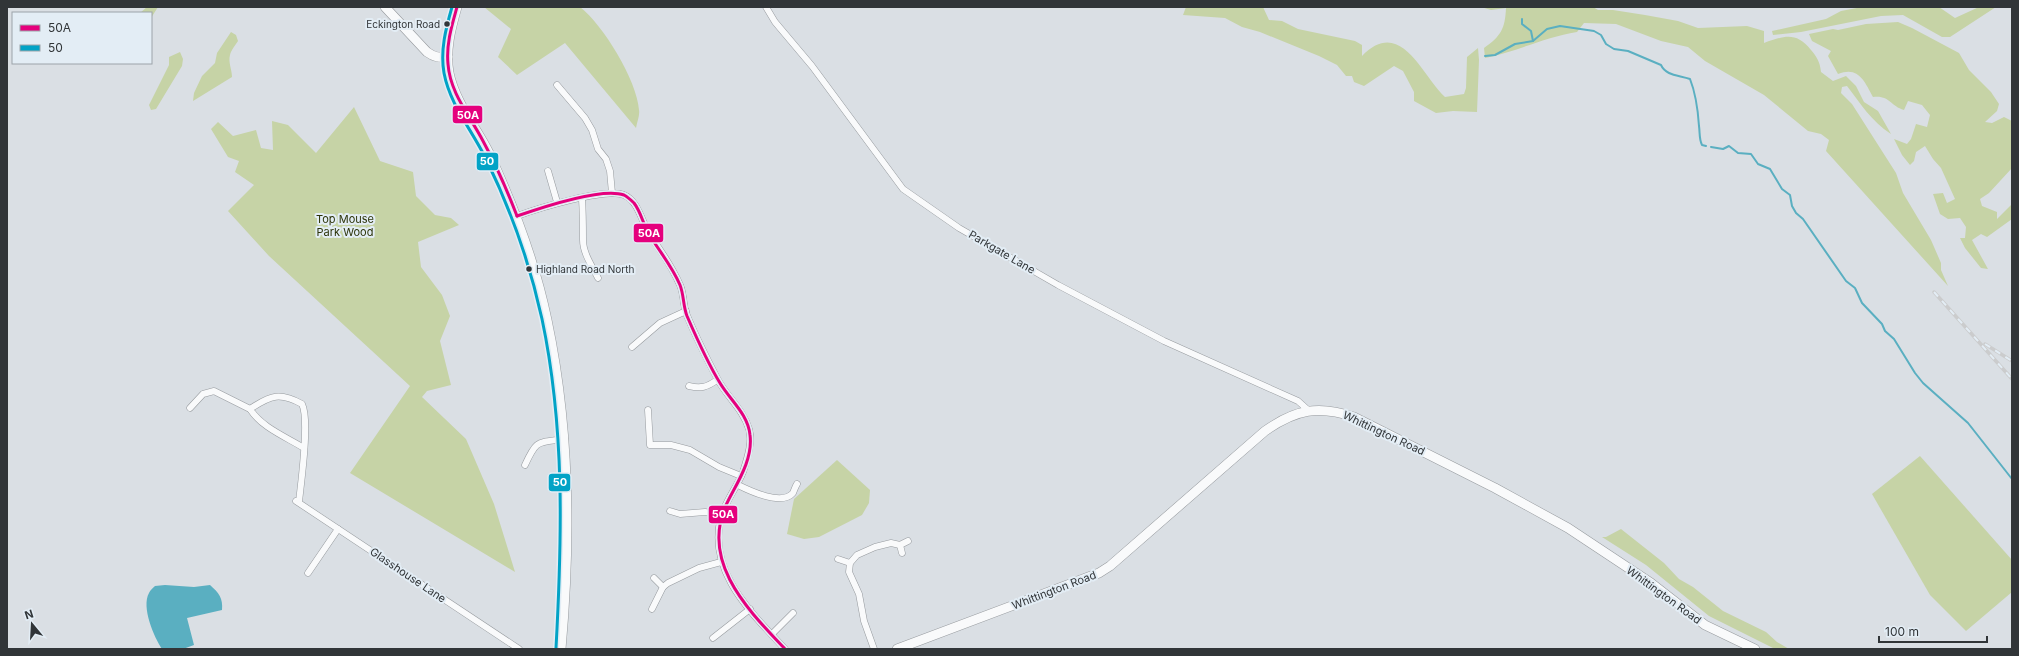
<svg xmlns="http://www.w3.org/2000/svg" width="2019" height="656" font-family="Inter,sans-serif">
	<style>
		.green { fill: #c6d3a6 }
		.water { fill: #5aafc1 }
		.lines { fill: none; stroke-linecap: round; stroke-linejoin: round }
		.stream { stroke: #5aafc1; stroke-width: 2 }
		.street-casing { stroke: #969a9e; stroke-width: 7 }
		.secondary-casing { stroke: #969a9e; stroke-width: 10 }
		.street { stroke: #f9fafb; stroke-width: 6 }
		.secondary { stroke: #f9fafb; stroke-width: 9 }
		.rail-casing { stroke: #cbcccd; stroke-width: 3.5 }
		.rail { stroke: #e3edf5; stroke-width: 2; stroke-dasharray: 6; stroke-linecap: butt }
		.bus-1-casing { stroke: #e3edf5; stroke-width: 6 }
		.bus-2-casing { stroke: #e3edf5; stroke-width: 6 }
		.bus-1 { stroke: #e5007d; stroke-width: 3 }
		.bus-2 { stroke: #02a3c6; stroke-width: 3 }
		.bus-dot { fill: #313538; stroke: #e3edf5; stroke-width: 1.5 }
		.labels { text-anchor: middle; stroke-width: 4; stroke-linejoin: round; paint-order: stroke }
		.bus-label { font-size: 10px; fill: #313538; stroke: #e3edf5; text-anchor: end }
		.park-label { font-size: 11px; fill: #2c3409; stroke: #e3edf5 }
		.street-label { font-size: 11px; fill: #313538; stroke: #e3edf5 }
		.line-badge { stroke: #e3edf5; stroke-width: 1.5 }
		.badge-label { font-size: 11px; text-anchor: middle; font-weight: bold; fill: #fff }
	</style>
	<rect width="100%" height="100%" fill="#dadfe4"/>
	<g class="green">
		<path d="M147,7H158L151,18V13H140Z"/>
		<path d="M484,7H580C603,25 637,80 639,110C640,115 637,122 636,128L565,43L517,75L498,57L511,29Z"/>
		<path d="M1186,7H1263L1269,20L1282,21L1298,29L1355,41L1362,45V56C1401,16 1422,76 1445,97L1464,94L1466,88L1467,57L1478,48L1479,60L1477,112L1453,111L1436,113L1414,101V92L1403,71L1394,66L1364,86L1354,82L1352,76H1346L1337,65L1319,56L1260,32L1242,27L1225,18L1183,15Z"/>
		<path d="M1481,7H1593L1598,10H1613L1645,15L1678,21L1698,28L1747,26L1764,31V43C1784,36 1796,31 1811,50C1817,57 1820,62 1821,72L1833,81L1846,76L1856,86L1864,102L1878,111L1891,134C1871,121 1861,104 1847,86L1842,87L1841,93L1852,104L1896,173L1903,193L1931,240L1941,263V270L1948,286L1826,151L1829,140L1821,134L1808,131L1764,95L1705,61L1688,47L1661,41L1616,24L1584,23L1577,32C1545,37 1516,52 1485,58L1484,48C1501,36 1505,29 1506,8L1491,10Z"/>
		<path d="M1862,7H1939L1955,18L1979,7H1996L1950,37H1942L1903,15L1881,16L1801,32L1773,35L1772,31L1826,19L1841,11Z"/>
		<path d="M1898,22L1912,28L1959,53L1969,70L1991,92L1999,104L1997,111L1985,122L1992,123L2004,117L2012,121V168L1989,193L1980,199L1982,206L1997,212V219L2012,204V219L1987,237L1981,234L1972,240L1988,269L1981,268L1965,248L1960,238H1965L1966,227L1960,218L1948,219L1940,214L1933,194L1943,193L1947,203L1955,199L1941,168L1933,159L1925,146L1916,152L1914,161L1910,165L1902,155L1894,139L1907,144L1911,139L1916,124L1927,127L1930,115L1922,105L1908,101L1904,110C1890,106 1890,95 1873,97C1864,80 1858,66 1838,74L1828,56L1831,51L1812,41L1809,34L1833,29L1838,30L1866,24Z"/>
		<path d="M231,32L236,35L238,41C235,46 231,50 230,55C228,62 232,70 232,77L193,101L194,93L202,76L215,63L217,53Z"/>
		<path d="M180,52L183,59L182,66L156,109L151,110L149,105L169,65V57Z"/>
		<path d="M354,107L380,161L413,172L416,196L435,215L451,218L459,225L418,242L421,267L442,295L450,316L440,341L451,385L427,391L422,397L466,439L494,504L515,572L350,473L410,386L269,256L228,211L254,185L235,172L239,161L228,157L211,129L218,122L233,136L256,130L261,148L273,150L272,121L288,125L316,153Z"/>
		<path d="M1920,456L2012,560V592L1966,631L1930,595L1872,494Z"/>
		<path d="M837,460L870,490L869,503L862,515L819,537L804,539L787,534L794,499Z"/>
		<path d="M1621,529L1664,563L1679,579L1693,587L1723,611L1766,632L1777,642L1789,649H1775L1709,616L1646,565L1602,537H1606Z"/>
	</g>
	<path class="water" d="M165,585L194,587L210,585C219,593 223,598 222,610L187,618L194,645L183,649H162C154,637 141,607 149,593C150,590 153,588 155,586Z"/>
	<g class="lines">
		<g class="stream">
			<path d="M1522,19V24L1531,31L1533,41"/>
			<path d="M1485,56L1495,55L1515,44L1533,41L1547,29L1560,26L1594,31L1601,35L1606,44L1614,49L1628,51L1661,65C1666,76 1679,75 1690,79C1696,94 1698,111 1699,126C1700,133 1699,139 1702,145L1706,146"/>
			<path d="M1711,147L1723,149L1729,146L1738,153L1751,154L1758,164L1770,169L1782,189L1790,195L1792,206L1796,213L1803,219L1846,281L1855,288L1862,303L1882,324L1885,331L1894,339L1915,373L1923,383L1968,423L2012,479"/>
		</g>
		<defs>
			<g id="street">
				<path d="M766,7L775,22L812,66L903,189L959,228L1058,285L1164,341L1298,401L1308,410"/>
				<path d="M557,85L585,118L592,130L598,149L606,159L610,171L612,193"/>
				<path d="M548,171L557,202"/>
				<path d="M582,199C583,213 583,226 583,240C583,253 592,266 598,278"/>
				<path d="M517,216C536,209 607,187 624,195C639,201 642,224 651,237C662,252 672,267 680,285C684,294 683,304 686,313C695,335 706,357 717,378C726,396 743,409 749,429C753,442 747,459 743,472C737,487 725,502 721,517C707,572 751,612 785,649"/>
				<path d="M632,347L660,323L686,311"/>
				<path d="M689,386C701,389 707,387 717,380"/>
				<path d="M190,408L203,394L214,391L250,409C271,395 280,392 302,404C310,420 301,482 299,502"/>
				<path d="M250,409C261,427 286,437 304,448"/>
				<path d="M648,410L650,445H671L690,450L719,467L741,476"/>
				<path d="M525,465C537,439 537,443 565,439"/>
				<path d="M738,485C750,491 782,506 793,493C794,491 795,487 797,484"/>
				<path d="M296,501L519,649"/>
				<path d="M670,511L680,514L705,512L721,515"/>
				<path d="M902,553L900,545L908,541"/>
				<path d="M838,559L850,563"/>
				<path d="M308,573L338,529"/>
				<path d="M654,578L663,587"/>
				<path d="M652,609L663,587L668,583L699,568L721,562"/>
				<path d="M772,634L793,613"/>
				<path d="M713,638L750,609"/>
				<path d="M874,649L864,621L859,594L849,572L850,563L857,555L875,547L891,543L900,545"/>
			</g>
			<g id="secondary">
				<path d="M385,7L427,52C434,57 439,58 448,57"/>
				<path d="M457,7C451,28 445,50 449,73C455,102 476,127 489,153C514,207 535,262 547,320C570,428 571,539 561,649"/>
				<path d="M897,649L1099,573L1110,566L1265,431C1296,409 1319,405 1354,417L1495,488L1568,528L1651,583L1705,625L1755,649"/>
			</g>
		</defs>
		<use href="#street" class="street-casing"/>
		<use href="#secondary" class="secondary-casing"/>
		<use href="#street" class="street"/>
		<use href="#secondary" class="secondary"/>
		<defs>
			<g id="rail">
				<path d="M1934,292L2012,379"/>
				<path d="M1985,344L2012,361"/>
			</g>
		</defs>
		<use href="#rail" class="rail-casing"/>
		<use href="#rail" class="rail"/>
		<defs>
			<g id="bus-1">
				<path d="M457,7C452,25 446,44 448,64C450,93 470,116 483,141C496,165 507,190 517,216"/>
				<path d="M517,216C540,208 602,187 624,195C628,197 631,200 634,203C641,212 643,224 649,234C659,251 672,266 680,285C684,295 683,306 687,316C697,339 707,362 720,383C730,400 748,414 750,435C753,458 739,480 729,499C697,559 747,609 785,649"/>
			</g>
			<path id="bus-2" d="M452,7C446,28 440,50 444,73C450,105 472,130 486,159C511,210 530,264 542,319C565,428 562,538 556,648"/>
		</defs>
		<use href="#bus-1" class="bus-1-casing"/>
		<use href="#bus-2" class="bus-2-casing"/>
		<use href="#bus-1" class="bus-1"/>
		<use href="#bus-2" class="bus-2"/>
	</g>
	<g class="bus-dot">
		<circle cx="447" cy="24" r="3.5"/>
		<circle cx="529" cy="269" r="3.5"/>
	</g>
	<g class="labels">
		<g class="bus-label">
			<text x="440" y="28">Eckington Road</text>
			<text x="536" y="273" text-anchor="start">Highland Road North</text>
		</g>
		<g class="park-label">
			<text x="345" y="223">Top Mouse<tspan x="345" dy="13">Park Wood</tspan></text>
		</g>
		<g class="street-label">
			<text transform="translate(1002 252) rotate(30)" y="4">Parkgate Lane</text>
			<text transform="translate(1384 433) rotate(25)" y="4">Whittington Road</text>
			<text transform="translate(408 575) rotate(34)" y="4">Glasshouse Lane</text>
			<text transform="translate(1054 590) rotate(-21)" y="4">Whittington Road</text>
			<text transform="translate(1664 595) rotate(36)" y="4">Whittington Road</text>
		</g>
	</g>
	<g class="line-badge">
		<rect x="452" y="105" width="31" height="19" rx="4" fill="#e5007d"/>
		<rect x="476" y="152" width="23" height="19" rx="4" fill="#02a3c6"/>
		<rect x="633" y="223" width="31" height="20" rx="4" fill="#e5007d"/>
		<rect x="548" y="473" width="23" height="19" rx="4" fill="#02a3c6"/>
		<rect x="708" y="505" width="30" height="19" rx="4" fill="#e5007d"/>
	</g>
	<g class="badge-label">
		<text x="468" y="119">50A</text>
		<text x="487" y="165">50</text>
		<text x="649" y="237">50A</text>
		<text x="560" y="486">50</text>
		<text x="723" y="518">50A</text>
	</g>
	<rect width="2019" height="656" fill="none" stroke="#313538" stroke-width="16"/>
	<rect x="12" y="12" width="140" height="52" fill="#e3edf5" stroke="#9ca3a9"/>
	<rect x="20" y="25" width="20" height="6" fill="#e5007d" stroke="#9ca3a9"/>
	<text x="48" y="32" font-size="12" fill="#313538">50A</text>
	<rect x="20" y="45" width="20" height="6" fill="#02a3c6" stroke="#9ca3a9"/>
	<text x="48" y="52" font-size="12" fill="#313538">50</text>
	<g transform="translate(32 624) rotate(342)" stroke="#e3edf5" stroke-width="3" paint-order="stroke">
	<path d="M0-3L7 15L0 10L-7 15Z" fill="#313538"/>
	<text y="-6" font-size="11" font-weight="bold" text-anchor="middle" fill="#313538">N</text>
	</g>
	<path d="M1879 636v6h108v-6" fill="none" stroke="#313538" stroke-width="2"/>
	<text x="1885" y="636" font-size="12" fill="#313538" stroke="#e3edf5" stroke-width="3" paint-order="stroke">100 m</text>
</svg>
